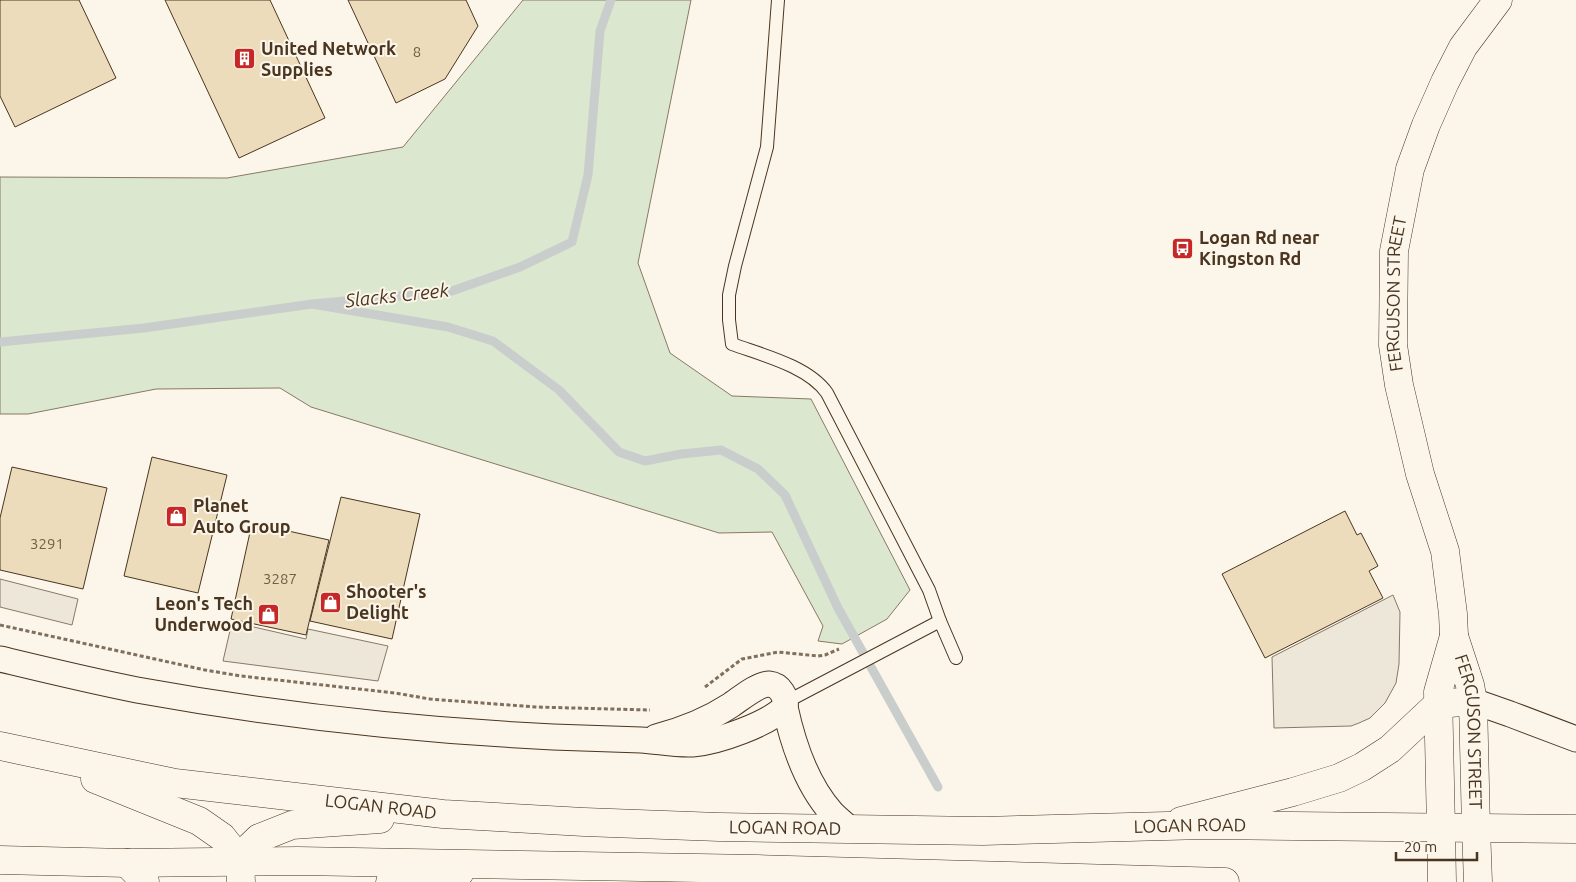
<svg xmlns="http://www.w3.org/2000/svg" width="1576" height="882" font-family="Ubuntu,sans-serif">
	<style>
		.green { fill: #dce7d0; stroke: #887966 }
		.parking { fill: #ede7d9; stroke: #887966 }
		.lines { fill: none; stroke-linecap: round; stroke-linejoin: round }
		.stream { stroke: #c9cecd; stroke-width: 9 }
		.building { fill: #ecdcbc; stroke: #4a3520 }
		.service-casing { stroke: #4a3520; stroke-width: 14 }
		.minor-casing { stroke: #4a3520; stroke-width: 27 }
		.tertiary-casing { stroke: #4a3520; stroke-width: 29 }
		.secondary-casing { stroke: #4a3520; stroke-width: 29 }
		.primary-casing { stroke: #4a3520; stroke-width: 29 }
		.path { stroke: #7f6f5c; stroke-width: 3; stroke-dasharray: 4 2.5; stroke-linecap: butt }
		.service { stroke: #fbf6e9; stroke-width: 12 }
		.minor { stroke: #fbf6e9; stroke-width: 25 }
		.tertiary { stroke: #fbf6e9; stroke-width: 28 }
		.secondary { stroke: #fbf6e9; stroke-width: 28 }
		.primary { stroke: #fbf6e9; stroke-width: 28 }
		.labels { text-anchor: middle; stroke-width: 4; stroke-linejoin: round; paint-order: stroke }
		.number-label { font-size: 15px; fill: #725f47 }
		.poi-label { font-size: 18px; font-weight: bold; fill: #4a3520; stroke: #fbf6e9; text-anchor: start }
		.street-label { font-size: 18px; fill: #4a3520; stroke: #fbf6e9 }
		.water-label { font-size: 19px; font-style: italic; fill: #4a3520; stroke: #fbf6e9 }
	</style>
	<rect width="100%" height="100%" fill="#fbf6e9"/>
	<path class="green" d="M523,0H691L638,263L670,353L732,396L811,399L910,590L887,619L842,644L818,641L823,626L772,532L719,533L311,407L280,388L156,389L28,414H0V177L227,178L403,147Z"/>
	<g class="parking">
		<path d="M0,579L78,599L72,625L0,607Z"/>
		<path d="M1393,595L1400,612L1399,664L1396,683L1385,703L1370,718L1359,723L1351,726L1274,728L1272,657Z"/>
		<path d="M232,622L306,639L308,629L388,646L378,681L223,661Z"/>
	</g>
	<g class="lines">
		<g class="stream">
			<path d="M312,304L448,327L493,341L559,390L619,452L645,461L681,454L721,450L758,469L785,495L838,608L938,787"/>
			<path d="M0,342L144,328L312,304L452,291L520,267L572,242L588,175L600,31L611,0"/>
		</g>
	</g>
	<g class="building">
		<path d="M0,0H79L116,78L15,127L0,96Z"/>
		<path d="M165,0H270L325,118L239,158Z"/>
		<path d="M348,0H466L478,26L445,79L396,103Z"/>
		<path d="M152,457L227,475L198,593L124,576Z"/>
		<path d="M12,467L107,488L83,589L0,570V518Z"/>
		<path d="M341,497L420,514L392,639L310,621Z"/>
		<path d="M1345,511L1357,535L1361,533L1378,566L1369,571L1383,598L1265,658L1222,574Z"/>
		<path d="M252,523L329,540L306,635L231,619Z"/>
	</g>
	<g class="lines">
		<defs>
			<g id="service">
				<path d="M778,0L767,147L735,266L729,295V320L732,344C762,355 808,366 827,393L929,590L940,621L956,658"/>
				<path d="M786,702L940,621"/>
			</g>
			<g id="minor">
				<path d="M0,659C46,670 91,681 137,690C275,715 413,730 553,737C582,738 612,739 641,740C658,741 676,745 693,744C718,742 768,724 785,707"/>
				<path d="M1473,701L1510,714L1576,739"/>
				<path d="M656,737C683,730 708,720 731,705C740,699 758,684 769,684C780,685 787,697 785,707C793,744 806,784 832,813C838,819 844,824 850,829"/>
			</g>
			<g id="tertiary">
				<path id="s1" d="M1454,636L1470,685L1473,701L1476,828"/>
				<path d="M1181,821L1293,792L1339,778L1362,767L1390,749L1438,704L1473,701"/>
				<path id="s2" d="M1441,828L1438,692L1454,636L1453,614L1445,551L1420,474L1399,385L1393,345L1394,251L1410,169L1426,125L1445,82L1463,47L1498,0"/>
			</g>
			<g id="secondary">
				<path d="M238,857L240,863L241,882"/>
				<path d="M127,863L145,882"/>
				<path d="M390,882L460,872"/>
			</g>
			<g id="primary">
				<path id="s3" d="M0,746L175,783L443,814L584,822L719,827L983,831L1204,825L1576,829"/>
				<path d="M95,779L199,821L222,837L238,857"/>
				<path d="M1441,828L1442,882"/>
				<path d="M1476,828L1478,882"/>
				<path d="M0,860L127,863L298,861L757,869L1225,882"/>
				<path d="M235,861L259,838L292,825L380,819"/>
			</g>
		</defs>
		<use href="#service" class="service-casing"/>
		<use href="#minor" class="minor-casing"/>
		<use href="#tertiary" class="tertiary-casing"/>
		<use href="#secondary" class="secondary-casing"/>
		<use href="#primary" class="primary-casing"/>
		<g class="path">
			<path d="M0,625L205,670L241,676L395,693L430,699L535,707L650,710"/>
			<path d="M705,687L742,659L778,652L818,656L825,655L839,649"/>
		</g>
		<use href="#service" class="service"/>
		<use href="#minor" class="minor"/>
		<use href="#tertiary" class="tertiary"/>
		<use href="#secondary" class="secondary"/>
		<use href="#primary" class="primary"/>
	</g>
	<defs>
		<symbol id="building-square" viewBox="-11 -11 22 22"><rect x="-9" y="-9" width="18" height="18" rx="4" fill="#c62828" stroke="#fbf6e9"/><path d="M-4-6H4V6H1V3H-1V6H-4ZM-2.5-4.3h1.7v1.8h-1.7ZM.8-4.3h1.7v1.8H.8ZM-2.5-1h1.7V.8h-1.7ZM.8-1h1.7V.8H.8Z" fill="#fff"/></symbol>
		<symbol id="bus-square" viewBox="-11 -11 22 22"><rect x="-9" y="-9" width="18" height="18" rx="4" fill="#c62828" stroke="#fbf6e9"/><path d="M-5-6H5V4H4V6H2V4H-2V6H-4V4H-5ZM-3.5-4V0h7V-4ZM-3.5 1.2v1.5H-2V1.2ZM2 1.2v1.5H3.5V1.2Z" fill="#fff"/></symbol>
		<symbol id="shop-square" viewBox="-11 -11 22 22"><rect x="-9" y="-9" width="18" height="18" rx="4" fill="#c62828" stroke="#fbf6e9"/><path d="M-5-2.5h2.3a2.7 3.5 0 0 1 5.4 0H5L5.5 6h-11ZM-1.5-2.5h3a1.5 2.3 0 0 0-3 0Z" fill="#fff"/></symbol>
	</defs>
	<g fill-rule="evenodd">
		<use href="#building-square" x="232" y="46" width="25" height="25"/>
		<use href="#bus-square" x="1170" y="236" width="25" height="25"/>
		<use href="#shop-square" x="164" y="504" width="25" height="25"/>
		<use href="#shop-square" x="318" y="590" width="25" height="25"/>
		<use href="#shop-square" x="256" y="602" width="25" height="25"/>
	</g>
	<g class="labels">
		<g class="number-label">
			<text x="417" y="57">8</text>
			<text x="47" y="549">3291</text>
			<text x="280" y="584">3287</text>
		</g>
		<g class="poi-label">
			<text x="261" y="55">United Network<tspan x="261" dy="21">Supplies</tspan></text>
			<text x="1199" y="244">Logan Rd near<tspan x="1199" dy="21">Kingston Rd</tspan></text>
			<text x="193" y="512">Planet<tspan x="193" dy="21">Auto Group</tspan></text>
			<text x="346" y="598">Shooter's<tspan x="346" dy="21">Delight</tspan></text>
			<text x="253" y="610" text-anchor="end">Leon's Tech<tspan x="253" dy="21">Underwood</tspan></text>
		</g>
		<g class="street-label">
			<text dy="6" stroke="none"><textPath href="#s2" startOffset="544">FERGUSON STREET</textPath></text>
			<text dy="6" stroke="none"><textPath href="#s1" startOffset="98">FERGUSON STREET</textPath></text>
			<text dy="6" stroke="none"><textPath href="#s3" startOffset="386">LOGAN ROAD</textPath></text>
			<text dy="6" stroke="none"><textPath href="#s3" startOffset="1196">LOGAN ROAD</textPath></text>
			<text dy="6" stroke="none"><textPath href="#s3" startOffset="791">LOGAN ROAD</textPath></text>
		</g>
		<g class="water-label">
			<text transform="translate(397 295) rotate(-6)" y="7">Slacks Creek</text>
		</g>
	</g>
	<path d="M1396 852v8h81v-8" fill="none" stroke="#4a3520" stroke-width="2.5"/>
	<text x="1404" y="852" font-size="15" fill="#4a3520" stroke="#fbf6e9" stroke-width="4" paint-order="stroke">20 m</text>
</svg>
